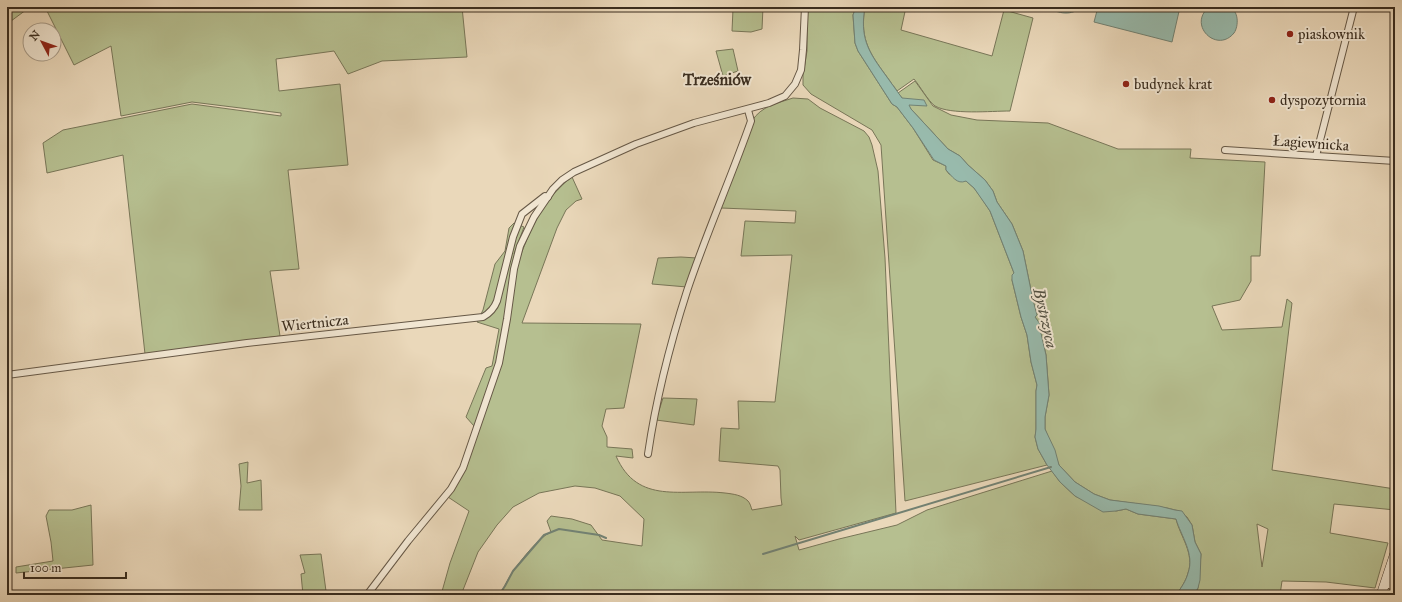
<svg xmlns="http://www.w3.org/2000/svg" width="1402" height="602" font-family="'IM FELL Great Primer',serif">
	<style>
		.green { fill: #b6bf90; stroke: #787658; fill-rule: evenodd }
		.water { fill: #98baac; stroke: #728274 }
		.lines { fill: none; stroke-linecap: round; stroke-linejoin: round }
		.stream { stroke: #728274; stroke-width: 2 }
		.minor-casing { stroke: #665846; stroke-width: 8 }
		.secondary-casing { stroke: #3a2d1f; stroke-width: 10 }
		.minor { stroke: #f1e6d2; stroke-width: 6 }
		.secondary { stroke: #f1e6d2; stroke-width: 9 }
		.poi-dot { fill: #8f2418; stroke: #f1e6d2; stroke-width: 1.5 }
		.labels { text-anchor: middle; stroke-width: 4; stroke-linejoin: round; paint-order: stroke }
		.poi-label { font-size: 15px; fill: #3a2d1f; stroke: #f1e6d2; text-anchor: start }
		.street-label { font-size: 15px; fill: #3a2d1f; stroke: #f1e6d2 }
		.neighbourhood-label { font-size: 16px; font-weight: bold; fill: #3a2d1f; stroke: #f1e6d2 }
		.water-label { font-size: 16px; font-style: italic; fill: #525042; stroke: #f1e6d2 }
	</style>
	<rect width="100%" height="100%" fill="#ead8ba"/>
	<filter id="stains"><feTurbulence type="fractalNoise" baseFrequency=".005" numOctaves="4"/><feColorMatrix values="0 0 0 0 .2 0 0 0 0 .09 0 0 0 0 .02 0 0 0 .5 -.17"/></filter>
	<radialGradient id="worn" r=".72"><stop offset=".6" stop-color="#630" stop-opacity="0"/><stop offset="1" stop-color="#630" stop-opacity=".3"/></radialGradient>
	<g class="green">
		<path d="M7,7H30L7,24Z"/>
		<path d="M45,7H462L467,57L382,61L348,74L334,51L276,59L279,91L340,84L348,165L288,170L299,269L270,271L280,336L145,354L123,155L47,173L43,143L63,130L192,104L281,116V113L192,102L121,116L111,46L74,65Z"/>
		<path d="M736,7H763L762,29L751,32L732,31L733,9Z"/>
		<path d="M807,7H856L853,15L855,43L858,51L892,104L897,107L913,128L933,160L946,166V170L949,174L966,181L974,188L980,196L990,211L1014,273L1012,280L1021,317L1027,335L1031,362L1037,385L1036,391V430L1035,437L1038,449L1047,465L905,501L881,145L872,130L811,94L803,85V75L807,51Z"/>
		<path d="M865,7H906L901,30L992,56L1004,10L1033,18L1010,111C991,111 951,115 935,106C928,101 920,86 914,79L897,91C895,87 892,85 890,81C871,55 859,41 865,7Z"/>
		<path d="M733,49L738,71L723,76L716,51Z"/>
		<path d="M915,81L933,106L951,115L977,120L1048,123L1118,149H1191L1190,158L1265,162L1260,256H1251V281L1240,300L1212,306L1222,330L1282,327L1287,299L1292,303L1272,470L1395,489V510L1334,504L1330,533L1388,543L1375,588L1326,582L1282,581L1280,595H1194L1198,588L1201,554L1195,542L1192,525L1187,517L1179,511L1167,508L1110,500L1094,494L1075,482L1059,465L1045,429V417L1049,395L1046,355L1040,329V324L1035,317L1037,315L1033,300L1023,251L1012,224L997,202L993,191L985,180L968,165L960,156L948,149L911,109L898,93ZM1257,524L1268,529L1262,567L1257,525Z"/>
		<path d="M793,98L808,99L820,108L864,131L869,137L872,145L878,171L885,258L896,513L799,540L795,536L799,550L839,539L897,525L927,510L1052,471L1060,482L1075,496L1088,502L1116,511L1126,509L1138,514L1176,519C1180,536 1195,554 1188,573C1186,581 1181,588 1176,595H499C505,587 508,578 514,570C522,559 539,537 551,532L547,521L551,516L572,519L591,525L602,540L642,546L644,519L620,496L595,488L575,486L539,493L513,507L497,525L478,552L461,595H441L450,563L469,511L448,497L466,468L477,435L474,426L466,417L486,368L492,366L499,329L477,322L483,310L495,264L505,251L509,228L514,223L524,227L514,254L520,257C531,227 546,196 572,177L582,199L576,201L566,210L557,228L522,323L641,324L624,408L606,409L602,426L607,437V447L632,449L633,458L616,456C638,506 682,488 725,493C733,494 742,495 748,501C750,503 751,507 752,510L782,505L781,498L780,470L778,466L719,461L721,428L739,429L738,401L775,402L792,255L741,256L745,221L795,223L796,211L721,208L752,121C761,106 778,103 793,98Z"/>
		<path d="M681,257L697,258L687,287L652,284L658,258Z"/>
		<path d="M663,398L697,399L694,425L656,420Z"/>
		<path d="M248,462L247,483L261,480L262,510H239L241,486L239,464Z"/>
		<path d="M91,505L93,565L16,573V567L53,561L51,542L46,516L49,510H72Z"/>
		<path d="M321,554L326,591L303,595L301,574L305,573L300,555Z"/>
	</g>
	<g class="water">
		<path d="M856,7H865C860,36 867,50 884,73C890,81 896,90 902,98L924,100L927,106L909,105L911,109L948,149L960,156L968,165L976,172L985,180L993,191L997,202L1012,224L1023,251L1033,300L1037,315L1035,317L1040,324V329L1046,355L1049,395L1045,417V429L1055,450L1059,465L1075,482L1094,494L1110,500L1159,506L1175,510L1182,511L1192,525L1195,542L1201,554L1200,580L1198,588L1194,595H1176C1181,588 1186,581 1188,573C1195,554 1181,536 1176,519L1138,514L1126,509L1116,511L1103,512L1075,496L1060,482L1047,465L1038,449L1035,437L1036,429V391L1037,385L1031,362L1027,335L1021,317L1012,280V275L1014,273L990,211L974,188L966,181C957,185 952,176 946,170V166L934,160L913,128L897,107L892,104L858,51L855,43L853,15Z"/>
		<path d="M1047,7H1082C1071,16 1059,14 1047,7Z"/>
		<path d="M1098,7H1180L1172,42L1094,22Z"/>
		<path d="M1209,7C1215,7 1222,6 1228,7C1239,9 1239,26 1234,33C1217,54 1187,25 1209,7Z"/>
	</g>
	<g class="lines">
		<g class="stream">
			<path d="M763,554L1051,467"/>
			<path d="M499,595L505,586L513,571L544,535L559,529L599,535L606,538"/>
		</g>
		<defs>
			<g id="minor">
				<path d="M1225,150L1395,161"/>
				<path d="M1316,156L1354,7"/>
				<path d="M7,375L247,343L483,317C490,313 494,309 497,301L513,237L522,214L545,196L548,197"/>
				<path d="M648,454C656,399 670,344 687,291C706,234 731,178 751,121L748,110"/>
				<path d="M1385,584L1395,587"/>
				<path d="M367,595L408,541L451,489L463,468L499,363L507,319L514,269L520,246L534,217L553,189L562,180L574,172L636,144L694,123L769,103L785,96L795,84L801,70L803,50L805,7"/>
			</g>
			<path id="secondary" d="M1381,595L1395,553"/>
		</defs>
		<use href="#minor" class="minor-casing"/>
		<use href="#secondary" class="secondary-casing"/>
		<use href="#minor" class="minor"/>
		<use href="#secondary" class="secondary"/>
	</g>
	<g class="poi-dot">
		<circle cx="1290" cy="34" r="4"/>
		<circle cx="1126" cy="84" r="4"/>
		<circle cx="1272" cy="100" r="4"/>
	</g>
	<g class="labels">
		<g class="poi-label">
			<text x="1298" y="39">piaskownik</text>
			<text x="1134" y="89">budynek krat</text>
			<text x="1280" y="105">dyspozytornia</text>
		</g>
		<g class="street-label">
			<text transform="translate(1311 143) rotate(4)" y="5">Łagiewnicka</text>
			<text transform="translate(315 323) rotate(-6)" y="5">Wiertnicza</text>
		</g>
		<g class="neighbourhood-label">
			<text x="717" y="85">Trześniów</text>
		</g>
		<g class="water-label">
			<text transform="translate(1046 318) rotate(77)" y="6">Bystrzyca</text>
		</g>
	</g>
	<rect width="1402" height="602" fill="none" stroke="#ead8ba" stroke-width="24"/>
	<rect x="8" y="8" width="1386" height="586" fill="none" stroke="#3a2d1f" stroke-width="2"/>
	<rect x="12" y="12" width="1378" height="578" fill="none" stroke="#3a2d1f"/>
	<g transform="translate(42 42) rotate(311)"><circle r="19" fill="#f1e6d2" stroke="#a89c8a"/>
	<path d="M0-3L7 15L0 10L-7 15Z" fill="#8f2418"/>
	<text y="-6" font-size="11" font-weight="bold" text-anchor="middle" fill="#3a2d1f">N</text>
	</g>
	<path d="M24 572v6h102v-6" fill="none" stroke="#3a2d1f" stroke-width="2"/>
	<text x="30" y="572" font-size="12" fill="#3a2d1f" stroke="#f1e6d2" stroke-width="3" paint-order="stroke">100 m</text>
	<rect width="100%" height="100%" filter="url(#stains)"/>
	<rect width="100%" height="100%" fill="url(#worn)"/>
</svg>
